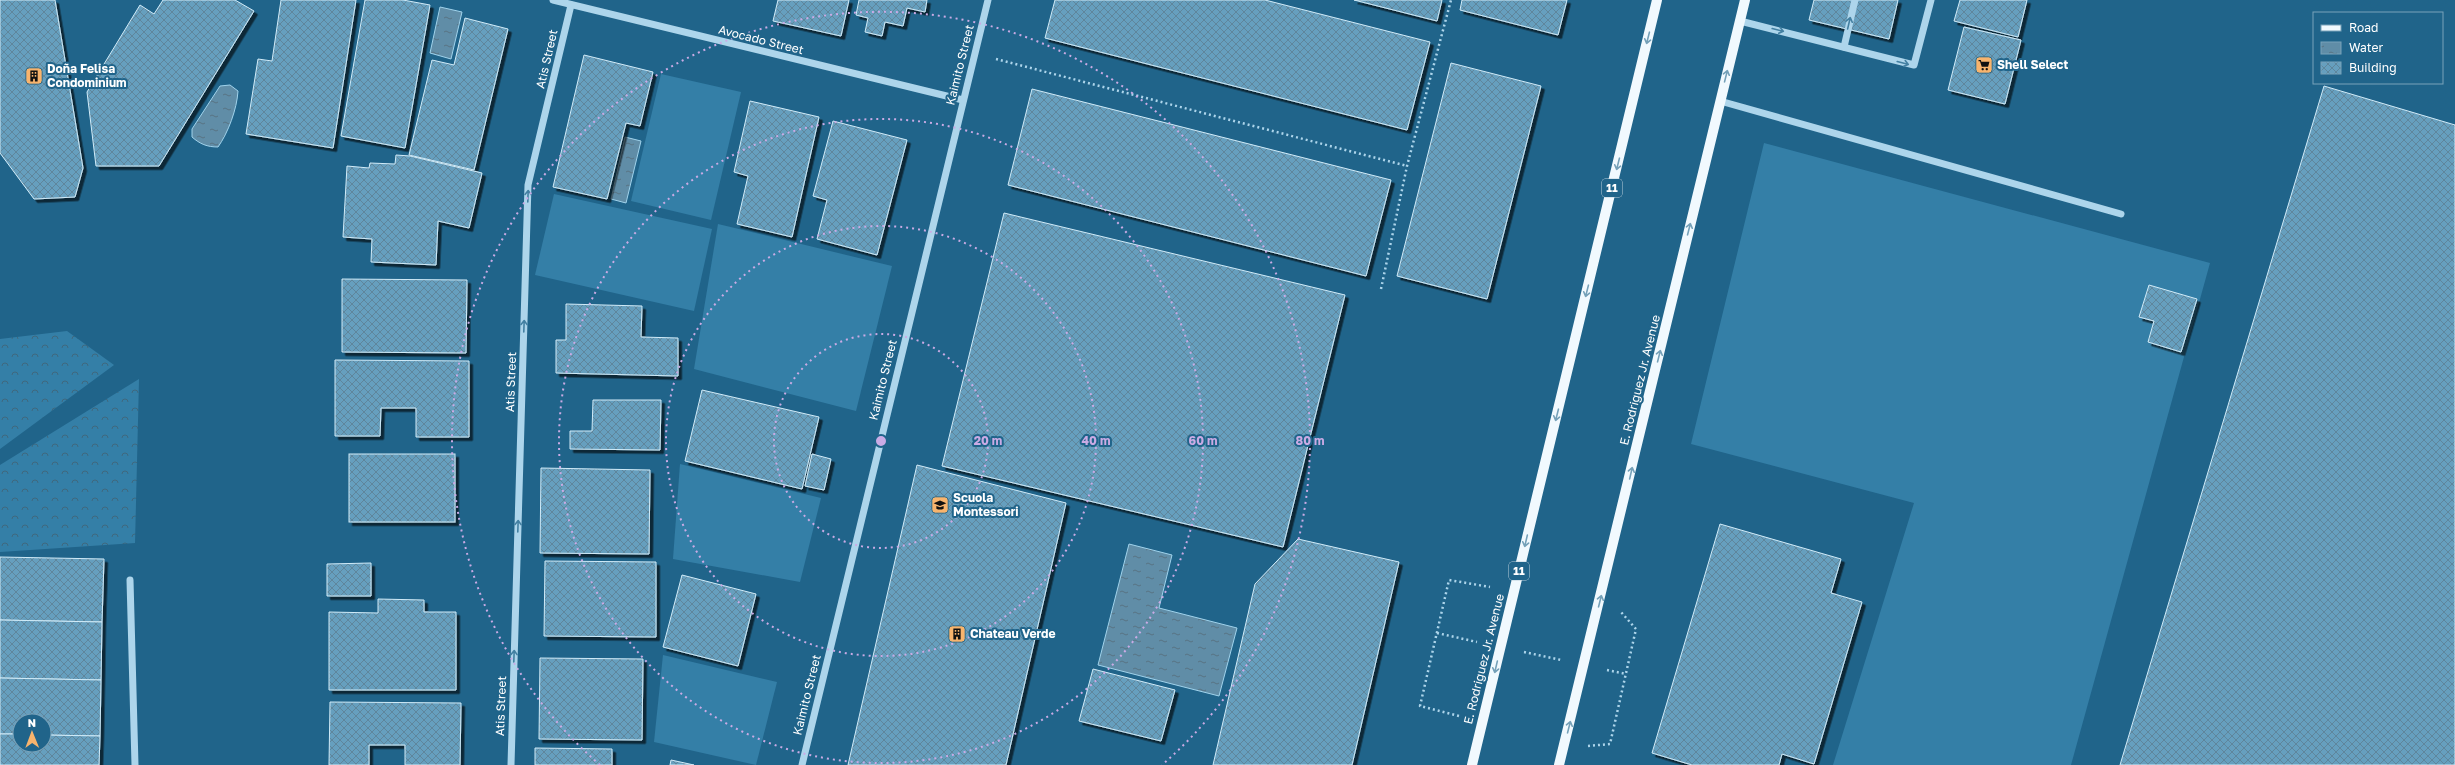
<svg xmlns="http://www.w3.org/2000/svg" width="2455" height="765" font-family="'Golos Text',sans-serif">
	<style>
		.grass { fill: #347fa7 }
		.forest { fill: url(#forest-crowns) }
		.water { fill: url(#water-ripples); stroke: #a0d3ec }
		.building { fill: url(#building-cross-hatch); stroke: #d1ebf8; filter: url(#shadow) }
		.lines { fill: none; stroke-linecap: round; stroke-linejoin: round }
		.path { stroke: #add5eb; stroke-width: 2.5; stroke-dasharray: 2 3; stroke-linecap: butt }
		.minor { stroke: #add5eb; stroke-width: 7 }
		.major { stroke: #f1f9fe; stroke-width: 10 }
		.oneway { stroke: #4380a2 }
		.oneway2 { stroke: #74a0b8 }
		.ring { fill: none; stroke: #caabe5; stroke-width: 2; stroke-dasharray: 2 4 }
		.labels { text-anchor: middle; stroke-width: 4; stroke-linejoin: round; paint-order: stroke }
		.shield { fill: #20648a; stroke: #bcd0dc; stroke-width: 1 }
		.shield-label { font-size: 11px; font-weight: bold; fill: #fff }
		.street-label { font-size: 12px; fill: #fff; stroke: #20648a }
		.poi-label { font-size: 12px; font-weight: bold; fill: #fff; stroke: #20648a; text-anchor: start }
		.centre { fill: #caabe5; stroke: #20648a; stroke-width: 2 }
		.ring-label { font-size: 12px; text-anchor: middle; font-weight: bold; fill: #caabe5; stroke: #20648a; stroke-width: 4; stroke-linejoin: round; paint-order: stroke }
	</style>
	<defs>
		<pattern id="forest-crowns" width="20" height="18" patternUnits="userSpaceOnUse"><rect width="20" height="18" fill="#347fa7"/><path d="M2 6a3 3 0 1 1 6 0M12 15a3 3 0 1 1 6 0" fill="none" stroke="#3f687e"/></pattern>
		<pattern id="water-ripples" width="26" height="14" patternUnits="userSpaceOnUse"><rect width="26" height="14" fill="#608da7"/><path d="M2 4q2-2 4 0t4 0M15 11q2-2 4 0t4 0" fill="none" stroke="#587383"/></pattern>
		<pattern id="building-cross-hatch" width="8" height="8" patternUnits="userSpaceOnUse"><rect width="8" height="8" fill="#669fbe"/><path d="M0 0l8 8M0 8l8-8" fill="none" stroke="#5e869c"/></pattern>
		<filter id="shadow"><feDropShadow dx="3.5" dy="3.5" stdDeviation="0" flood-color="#0009"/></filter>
	</defs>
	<rect width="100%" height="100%" fill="#20648a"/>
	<g class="grass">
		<path d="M661,74L741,92L711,220L631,201Z"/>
		<path d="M1764,143L2210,263L2071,765H1833L1914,503L1691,444Z"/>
		<path d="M554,194L712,229L694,311L535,275Z"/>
		<path d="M718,224L892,266L856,411L694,369Z"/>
		<path d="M680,464L821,498L800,582L673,559Z"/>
		<path d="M663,655L777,682L756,765L654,742Z"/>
	</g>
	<g class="forest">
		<path d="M67,331L114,365L0,449V339Z"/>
		<path d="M139,379L135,543L0,552V465Z"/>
	</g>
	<g class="water">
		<path d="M440,7L462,12L451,59L430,53Z"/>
		<path d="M230,85L238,91C237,109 228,133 218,147C207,147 200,144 192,137V129L220,86Z"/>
		<path d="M625,137L641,141L626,203L611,199Z"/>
		<path d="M1129,544L1172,555L1159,608L1237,628L1219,696L1098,665Z"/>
	</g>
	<g class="building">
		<path d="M0,0H55L83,168L75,197L34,199L0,153Z"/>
		<path d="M163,0H235L254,11L159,166H96L87,92L140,5L154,14Z"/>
		<path d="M281,0H356L333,148L246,134L258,59L272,61Z"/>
		<path d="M365,0H403L430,5L405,148L341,136Z"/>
		<path d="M778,0H849L841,36L773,21Z"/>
		<path d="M859,0H927L925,12L907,8L903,26L885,22L882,36L865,32L868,18L856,15Z"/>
		<path d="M1055,0H1265L1430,42L1407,130L1045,38Z"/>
		<path d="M1354,0H1442L1437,21Z"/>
		<path d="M1462,0H1567L1558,35L1460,10Z"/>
		<path d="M1814,0H1898L1889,39L1809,20Z"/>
		<path d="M1960,0H2027L2018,37L1954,21Z"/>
		<path d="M465,18L508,29L474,170L409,155L432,60L454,65Z"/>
		<path d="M1964,27L2021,40L2005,104L1948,90Z"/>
		<path d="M584,55L653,72L640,126L626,123L607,199L553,187Z"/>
		<path d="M1451,63L1541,86L1487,299L1397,276Z"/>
		<path d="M2324,86L2455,125V765H2120Z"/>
		<path d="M1032,89L1391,180L1366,276L1008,185Z"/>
		<path d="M750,101L819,117L792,237L737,224L748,176L734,172Z"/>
		<path d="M833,121L907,140L877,255L817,239L827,200L813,196Z"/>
		<path d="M396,155L410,156L482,173L469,228L438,221L436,265L371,262L372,239L343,237L347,166L369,168L370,163L395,164Z"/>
		<path d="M1004,213L1345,295L1283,547L942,466Z"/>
		<path d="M342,279L467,280L466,353L342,352Z"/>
		<path d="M2149,285L2197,299L2181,352L2148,342L2154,321L2139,317Z"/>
		<path d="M566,304L642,306L641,337L678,338V376L556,373V340H566Z"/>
		<path d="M335,360L469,361V437H416V408H381L380,436H335Z"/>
		<path d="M702,390L819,417L802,489L685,461Z"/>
		<path d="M593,400H661L660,450L570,449V431H592Z"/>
		<rect x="349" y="454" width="106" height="68"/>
		<path d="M812,454L831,459L824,490L805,486Z"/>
		<path d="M917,465L1066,503L1006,765H848Z"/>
		<path d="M541,468L650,470L649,554L540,553Z"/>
		<path d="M1720,524L1841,559L1831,593L1862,602L1814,764L1782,754L1779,765H1692L1652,753Z"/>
		<path d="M1298,539L1399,562L1352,765H1213L1255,584Z"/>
		<path d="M0,557L104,559L102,622L0,620Z"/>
		<path d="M545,561L656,562V637L544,636Z"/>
		<path d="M371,563V596H327V564Z"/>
		<path d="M682,575L756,594L738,666L663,647Z"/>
		<path d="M378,599L424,600V612H456V690H329V612L378,613Z"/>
		<path d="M0,620L102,622L101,680L0,678Z"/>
		<path d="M540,658L643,659L642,740L539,739Z"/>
		<path d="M1093,669L1175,690L1161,741L1079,721Z"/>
		<path d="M0,678L101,680L100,736L44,735V721H20V734H0Z"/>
		<path d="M330,702L461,703L460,765H405V745H369V765H329Z"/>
		<path d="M0,734H20V745H44V735L100,736L99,765H0Z"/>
		<path d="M535,748L612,749V765H535Z"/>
		<path d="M671,760L694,765H670Z"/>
	</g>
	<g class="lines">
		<g class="path">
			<path d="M996,59L1407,166"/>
			<path d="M1381,289L1407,166L1451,0"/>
			<path d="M1437,633L1477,642"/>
			<path d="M1524,652L1561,660"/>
			<path d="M1607,670L1626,674"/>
			<path d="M1459,716L1420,706L1449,580L1490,587"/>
			<path d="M1588,746L1610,744L1636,629L1621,612"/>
		</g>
		<g class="minor">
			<path d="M553,0L963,100"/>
			<path d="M1740,21L1914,65L1931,0"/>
			<path d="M1844,47L1855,0"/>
			<path d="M1720,101L2121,214"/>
			<path d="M130,580L135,765"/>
			<path d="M511,765L528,185L571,5"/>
			<path d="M802,765L988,0"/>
		</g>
		<g class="major">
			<path d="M1472,765L1657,0"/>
			<path d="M1559,765L1745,0"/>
		</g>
	</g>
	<defs><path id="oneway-shaft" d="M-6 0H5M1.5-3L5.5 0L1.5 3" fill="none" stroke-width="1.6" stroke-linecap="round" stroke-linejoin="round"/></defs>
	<g class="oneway">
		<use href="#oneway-shaft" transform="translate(1849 23) rotate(-77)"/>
		<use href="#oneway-shaft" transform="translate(1778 30) rotate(14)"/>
		<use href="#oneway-shaft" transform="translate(1903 63) rotate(15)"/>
		<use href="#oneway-shaft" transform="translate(528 196) rotate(-88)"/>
		<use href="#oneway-shaft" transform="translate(524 326) rotate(-88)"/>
		<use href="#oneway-shaft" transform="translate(518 526) rotate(-88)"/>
		<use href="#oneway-shaft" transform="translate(514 656) rotate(-88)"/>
	</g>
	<g class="oneway2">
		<use href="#oneway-shaft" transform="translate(1648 38) rotate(104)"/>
		<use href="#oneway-shaft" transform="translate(1726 76) rotate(-76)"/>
		<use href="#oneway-shaft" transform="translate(1618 164) rotate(104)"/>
		<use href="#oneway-shaft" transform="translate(1689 229) rotate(-76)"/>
		<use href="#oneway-shaft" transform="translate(1587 291) rotate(104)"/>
		<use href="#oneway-shaft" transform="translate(1659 356) rotate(-76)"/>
		<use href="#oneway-shaft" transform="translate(1557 415) rotate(104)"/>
		<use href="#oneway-shaft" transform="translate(1631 473) rotate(-77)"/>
		<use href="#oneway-shaft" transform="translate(1526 541) rotate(103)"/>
		<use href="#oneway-shaft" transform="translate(1600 601) rotate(-76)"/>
		<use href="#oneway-shaft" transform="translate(1496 667) rotate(103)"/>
		<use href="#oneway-shaft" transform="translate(1569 727) rotate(-76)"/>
	</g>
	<g class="ring">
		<circle cx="881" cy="441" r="107"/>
		<circle cx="881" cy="441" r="215"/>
		<circle cx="881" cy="441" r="322"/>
		<path d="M600 765A429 429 0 1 1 1162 765"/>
	</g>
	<defs>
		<symbol id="supermarket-square" viewBox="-11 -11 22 22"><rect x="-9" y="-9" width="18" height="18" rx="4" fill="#f8b46d" stroke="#20648a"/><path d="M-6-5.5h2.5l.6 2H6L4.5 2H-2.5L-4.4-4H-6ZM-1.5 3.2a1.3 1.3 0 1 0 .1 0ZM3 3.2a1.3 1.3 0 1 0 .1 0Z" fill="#111"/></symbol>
		<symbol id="building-square" viewBox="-11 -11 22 22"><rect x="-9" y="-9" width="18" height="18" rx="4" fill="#f8b46d" stroke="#20648a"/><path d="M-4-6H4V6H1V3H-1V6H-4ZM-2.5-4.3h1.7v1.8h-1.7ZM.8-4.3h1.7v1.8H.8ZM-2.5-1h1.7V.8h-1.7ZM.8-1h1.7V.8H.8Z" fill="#111"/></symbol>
		<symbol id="school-square" viewBox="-11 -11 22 22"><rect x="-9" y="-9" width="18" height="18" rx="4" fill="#f8b46d" stroke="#20648a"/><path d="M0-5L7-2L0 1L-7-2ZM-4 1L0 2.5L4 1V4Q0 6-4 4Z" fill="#111"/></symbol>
	</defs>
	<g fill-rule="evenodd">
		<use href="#supermarket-square" x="1974" y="55" width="20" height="20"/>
		<use href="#building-square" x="24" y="66" width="20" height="20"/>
		<use href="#school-square" x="930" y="495" width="20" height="20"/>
		<use href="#building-square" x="947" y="624" width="20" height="20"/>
	</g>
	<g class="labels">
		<g class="shield">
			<rect x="1602" y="179" width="20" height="18" rx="3"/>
			<rect x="1509" y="562" width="20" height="18" rx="3"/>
		</g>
		<g class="shield-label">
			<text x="1612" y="192">11</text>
			<text x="1519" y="575">11</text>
		</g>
		<g class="street-label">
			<text transform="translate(761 40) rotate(14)" y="4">Avocado Street</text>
			<text transform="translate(547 59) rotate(-77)" y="4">Atis Street</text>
			<text transform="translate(960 65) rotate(-76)" y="4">Kaimito Street</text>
			<text transform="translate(883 380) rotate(-76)" y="4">Kaimito Street</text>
			<text transform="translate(1640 380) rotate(-76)" y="4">E. Rodriguez Jr. Avenue</text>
			<text transform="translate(511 382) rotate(-88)" y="4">Atis Street</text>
			<text transform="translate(1484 659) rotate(-76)" y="4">E. Rodriguez Jr. Avenue</text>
			<text transform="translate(807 695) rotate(-76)" y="4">Kaimito Street</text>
			<text transform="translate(501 706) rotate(-88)" y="4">Atis Street</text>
		</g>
		<g class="poi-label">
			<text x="1997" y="69">Shell Select</text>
			<text x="47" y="73">Doña Felisa<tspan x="47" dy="14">Condominium</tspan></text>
			<text x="953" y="502">Scuola<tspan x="953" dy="14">Montessori</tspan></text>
			<text x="970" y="638">Chateau Verde</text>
		</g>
	</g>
	<circle cx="881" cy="441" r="6" class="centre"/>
	<g class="ring-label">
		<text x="988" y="445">20 m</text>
		<text x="1096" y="445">40 m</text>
		<text x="1203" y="445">60 m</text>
		<text x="1310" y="445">80 m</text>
	</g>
	<rect x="2313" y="12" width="130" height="72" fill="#20648a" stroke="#79a2b9"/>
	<rect x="2321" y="25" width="20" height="6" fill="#f1f9fe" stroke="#79a2b9"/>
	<text x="2349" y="32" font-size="12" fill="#ffffff">Road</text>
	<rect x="2321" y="42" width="20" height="12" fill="url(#water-ripples)" stroke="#79a2b9"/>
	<text x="2349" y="52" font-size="12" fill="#ffffff">Water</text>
	<rect x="2321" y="62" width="20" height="12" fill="url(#building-cross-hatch)" stroke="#79a2b9"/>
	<text x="2349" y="72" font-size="12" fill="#ffffff">Building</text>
	<g transform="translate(32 733) rotate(359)"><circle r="19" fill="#20648a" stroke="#79a2b9"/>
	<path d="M0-3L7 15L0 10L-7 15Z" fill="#f8b46d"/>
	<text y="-6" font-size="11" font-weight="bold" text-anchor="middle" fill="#ffffff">N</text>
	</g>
</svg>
